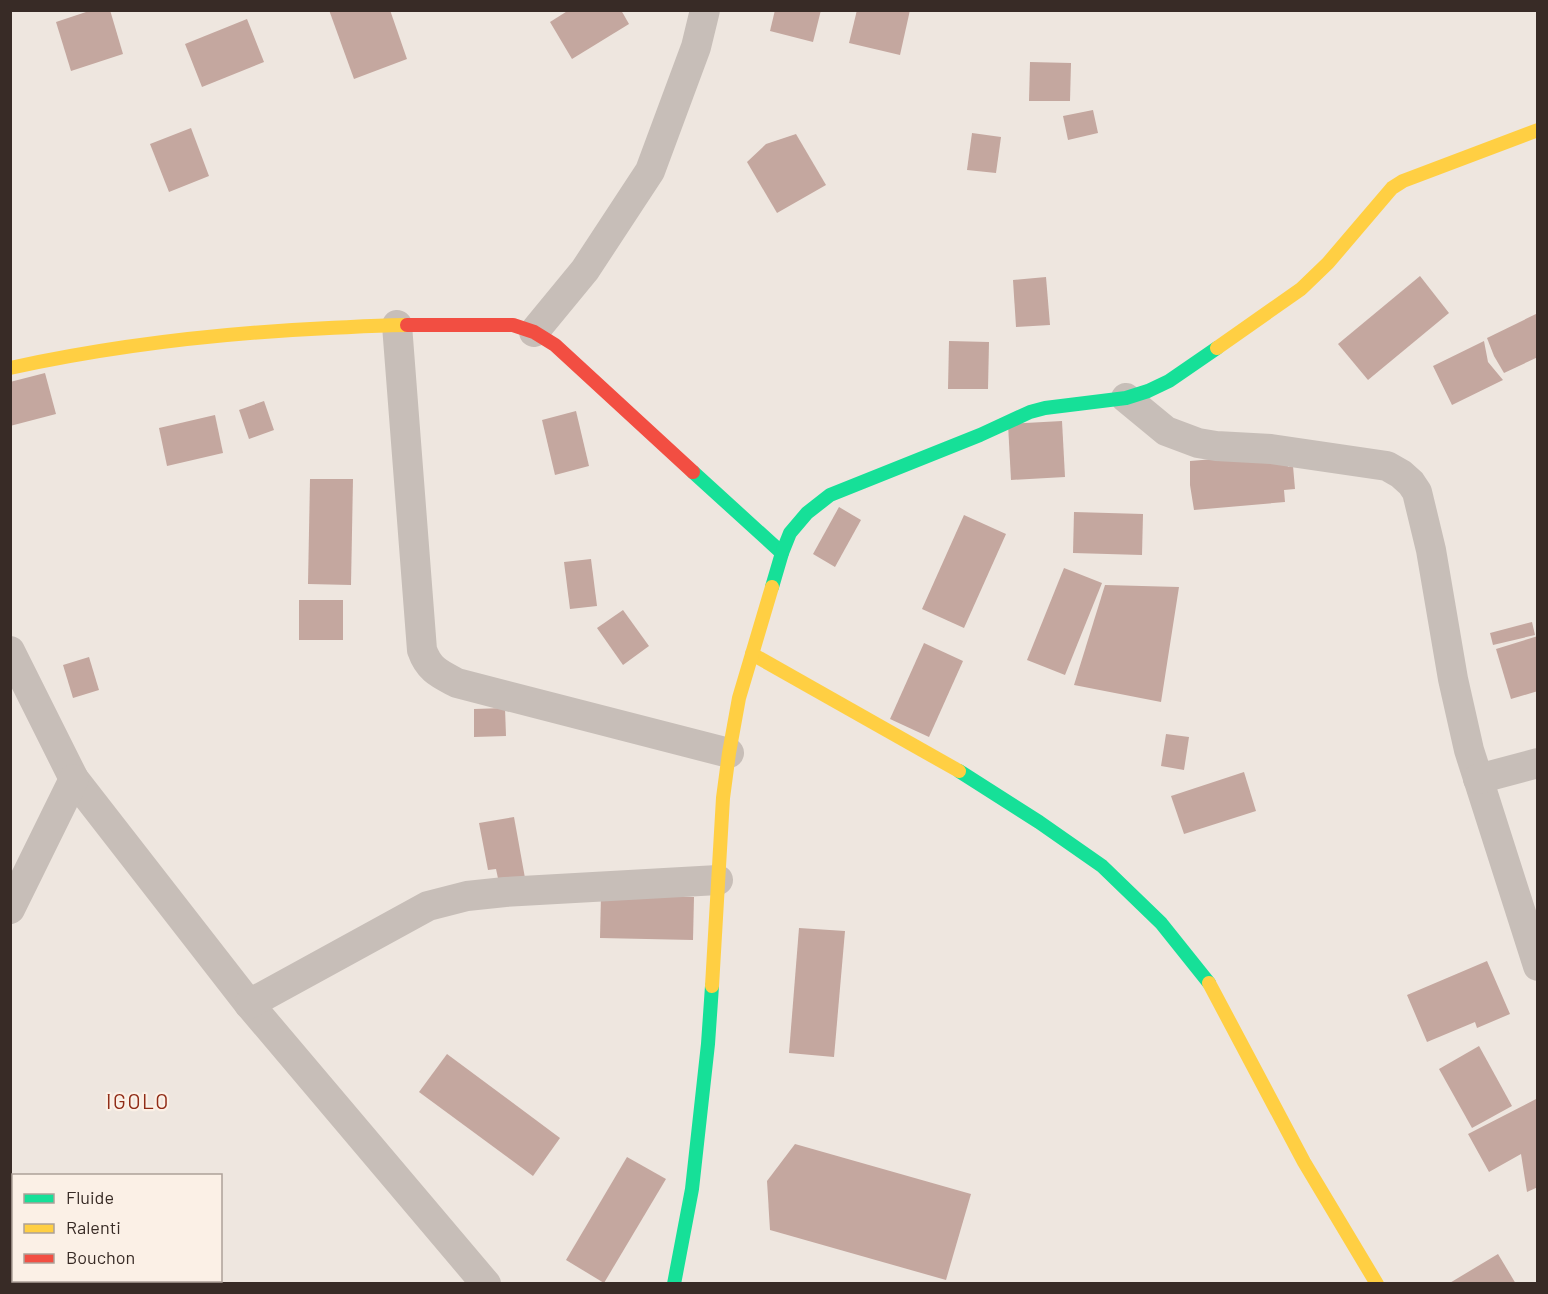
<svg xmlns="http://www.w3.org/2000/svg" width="1548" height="1294" font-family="Barlow,sans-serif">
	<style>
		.building { fill: #c4a79f }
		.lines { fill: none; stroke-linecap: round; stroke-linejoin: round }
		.street { stroke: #c7beb8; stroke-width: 30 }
		.fast { stroke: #16e098; stroke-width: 14 }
		.slow { stroke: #ffcf43; stroke-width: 14 }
		.jam { stroke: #f24e42; stroke-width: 14 }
		.labels { text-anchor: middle; stroke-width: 4.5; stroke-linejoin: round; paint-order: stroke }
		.quarter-label { font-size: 21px; letter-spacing: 1.5px; fill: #902c17; stroke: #fbf0e6 }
	</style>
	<rect width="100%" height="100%" fill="#eee6df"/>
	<g class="building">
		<path d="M92,10H110L123,54L71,71L56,22Z"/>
		<path d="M329,10H390L407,59L354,79Z"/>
		<path d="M569,10H621L629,24L572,59L550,22Z"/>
		<path d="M775,10H821L813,42L770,31Z"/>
		<path d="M857,10H910L900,55L849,43Z"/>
		<path d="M247,19L264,62L202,87L185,44Z"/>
		<path d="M1030,62L1071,63L1070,101H1029Z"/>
		<path d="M1093,110L1098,133L1068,140L1063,116Z"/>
		<path d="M191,128L209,176L169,192L150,144Z"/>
		<path d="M972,133L1001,137L996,173L967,170Z"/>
		<path d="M796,134L826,185L777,213L747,162L766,144Z"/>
		<path d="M1420,276L1449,313L1368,380L1338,344Z"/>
		<path d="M1046,277L1050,325L1016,327L1013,280Z"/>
		<path d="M1538,313V357L1504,373L1494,356L1487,338Z"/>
		<path d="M949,341L989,342L988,389H948Z"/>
		<path d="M1484,341L1488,362L1503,380L1452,405L1433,366Z"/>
		<path d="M45,373L56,414L10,426V382Z"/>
		<path d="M264,401L274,430L249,439L239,410Z"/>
		<path d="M576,411L589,466L555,475L542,420Z"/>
		<path d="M215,415L223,453L167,466L159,428Z"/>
		<path d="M1062,421L1065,477L1011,480L1008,424Z"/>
		<path d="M1286,453L1288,467L1293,466L1295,489L1284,490L1285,502L1194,510L1190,485V461Z"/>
		<path d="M310,479H353L351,585L308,584Z"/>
		<path d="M839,507L861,520L835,567L813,554Z"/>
		<path d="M1074,512L1143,514L1142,555L1073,553Z"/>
		<path d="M964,515L1006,534L964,628L922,609Z"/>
		<path d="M591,559L597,606L570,609L564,562Z"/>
		<path d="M1064,568L1102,583L1065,675L1027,660Z"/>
		<path d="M1105,585L1179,587L1161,702L1074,685Z"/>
		<rect x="299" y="600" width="44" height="40"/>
		<path d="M623,610L649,646L623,665L597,628Z"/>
		<path d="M1532,622L1535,635L1493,645L1490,633Z"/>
		<path d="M1538,636V691L1511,699L1496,649Z"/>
		<path d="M924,643L963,661L929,737L890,719Z"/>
		<path d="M89,657L99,690L73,698L63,665Z"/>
		<path d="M505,708L506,736L474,737V709Z"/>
		<path d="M1166,734L1189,737L1184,770L1161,766Z"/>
		<path d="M1244,772L1256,811L1184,834L1171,796Z"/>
		<path d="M514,817L525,878L499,883L496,869L488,870L479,823Z"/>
		<path d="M601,895L694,897L693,940L600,938Z"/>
		<path d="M799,928L845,931L834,1057L789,1053Z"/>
		<path d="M1487,961L1510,1014L1477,1028L1475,1022L1427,1042L1407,995Z"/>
		<path d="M1479,1046L1512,1106L1472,1128L1439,1069Z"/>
		<path d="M447,1054L560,1138L533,1176L419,1092Z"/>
		<path d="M1538,1098V1187L1527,1192L1521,1154L1489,1172L1468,1134Z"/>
		<path d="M795,1144L971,1194L946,1280L770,1230L767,1181Z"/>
		<path d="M627,1157L666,1179L604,1283L566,1260Z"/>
		<path d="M1498,1254L1516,1284H1448Z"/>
	</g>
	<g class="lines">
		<g class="street">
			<path d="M397,325L422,650C429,670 440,674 457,683L729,753"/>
			<path d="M534,332L585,270L650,171L696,47L705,10"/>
			<path d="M1126,398L1166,431L1198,443L1216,446L1271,449L1387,466L1401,474L1411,483L1417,492L1431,550L1453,679L1469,750L1538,966"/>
			<path d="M10,651L74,779L249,1004L486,1284"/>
			<path d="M1478,779L1538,763"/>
			<path d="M10,909L74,779"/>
			<path d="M249,1004L428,906L467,896L505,892L718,880"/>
		</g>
		<g class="fast">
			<path d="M693,472L782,553"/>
			<path d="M772,587L782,553L790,533L807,513L830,495L980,435L1030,412L1045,408L1126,398L1148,391L1169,381L1217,348"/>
			<path d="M959,771L1039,822L1102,866L1161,923L1209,983"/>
			<path d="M674,1284L692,1189L708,1044L712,986"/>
		</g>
		<g class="slow">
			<path d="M1217,348L1301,289L1328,263L1392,188L1403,181L1538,130"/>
			<path d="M10,368C115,345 222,333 329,328C355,327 381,325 407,325"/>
			<path d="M752,654L959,771"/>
			<path d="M1209,983L1304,1162L1377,1284"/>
			<path d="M712,986L723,798L729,753L739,698L772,587"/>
		</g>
		<path class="jam" d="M407,325H513L534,332L555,345L693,472"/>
	</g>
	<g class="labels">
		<g class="quarter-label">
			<text x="138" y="1109">IGOLO</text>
		</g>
	</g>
	<rect width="1548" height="1294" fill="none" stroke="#382b26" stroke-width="24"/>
	<rect x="12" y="1174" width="210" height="108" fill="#fbf0e6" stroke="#ada199" stroke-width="1.5"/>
	<rect x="24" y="1194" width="30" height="9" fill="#16e098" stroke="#ada199" stroke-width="1.5"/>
	<text x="66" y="1204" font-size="18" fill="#382b26">Fluide</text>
	<rect x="24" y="1224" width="30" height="9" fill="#ffcf43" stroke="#ada199" stroke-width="1.5"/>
	<text x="66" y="1234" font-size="18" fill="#382b26">Ralenti</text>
	<rect x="24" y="1254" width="30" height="9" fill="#f24e42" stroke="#ada199" stroke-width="1.5"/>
	<text x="66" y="1264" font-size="18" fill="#382b26">Bouchon</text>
</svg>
